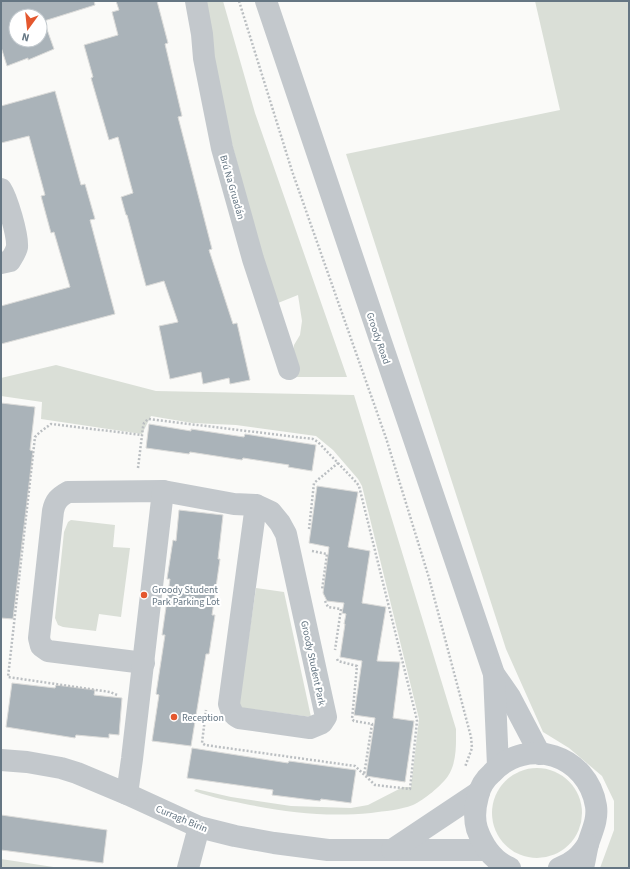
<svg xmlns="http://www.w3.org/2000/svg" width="630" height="869" font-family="'Source Sans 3',sans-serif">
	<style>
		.green { fill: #dadfd7 }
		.building { fill: #aab3b9; stroke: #dcdcda; fill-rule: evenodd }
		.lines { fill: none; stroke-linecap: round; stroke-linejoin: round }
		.path { stroke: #bbbfc2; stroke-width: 2.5; stroke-dasharray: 2 2; stroke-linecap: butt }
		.minor { stroke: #c3c8cc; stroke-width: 22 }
		.poi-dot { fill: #e4572e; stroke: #fff; stroke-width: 1.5 }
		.labels { text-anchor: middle; stroke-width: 4; stroke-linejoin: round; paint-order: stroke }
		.street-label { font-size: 10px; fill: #657683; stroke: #fff }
		.poi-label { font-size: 10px; fill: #657683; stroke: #fff; text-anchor: start }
	</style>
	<rect width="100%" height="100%" fill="#fafaf8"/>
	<g class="green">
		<path d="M205,1H223L255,113L347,377H292V361L294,345L300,335L302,321L298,295L278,303L273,300L220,98Z"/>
		<path d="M535,1H629V868H600L614,830V801L602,776L569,748L543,732L506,649L346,154L560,110Z"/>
		<path d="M56,365L156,391L354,395L456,729C456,745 457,762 448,776C441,786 424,800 413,805C400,810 385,811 371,813C328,817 292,813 250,805C231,801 213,798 194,791L196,789L231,797L291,806L351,808L368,805L403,787H411L419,719L362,486L358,479L333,450L316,436L236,425L192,423L151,416L142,434L41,419L42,402L1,396V378Z"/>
		<path d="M71,520L115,525L113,547L130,548L121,617L99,614L96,631L63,627L58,625L55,618L64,532L68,522Z"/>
		<path d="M256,588L284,592L311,717L242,708L240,706L239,702Z"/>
		<circle cx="537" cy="813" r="45"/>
		<path d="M1,859L60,868H1Z"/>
	</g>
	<g class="building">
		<path d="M1,1H94L95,5L44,21L54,49L28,60V58L7,66L1,47ZM16,16H40V40H16Z"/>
		<path d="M116,1H157L168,43L165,44L182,116L178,117L212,249L209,250L233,324L237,323L250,380L230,384L229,378L203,384L201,372L170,379L159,326L178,322L164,281L146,286L127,215H126L121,197L133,193L118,137L109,140L91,78L93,77L84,45L118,35L112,12L119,10Z"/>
		<path d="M55,91L81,185L85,184L95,219L90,220L115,314L1,344V306L70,287L54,232L51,233L41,196L45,195L29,136L1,143V106Z"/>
		<path d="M1,403L35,407L30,450L33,451L13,619L1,618Z"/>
		<path d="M149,424L191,431V429L244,437L245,434L316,445L312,471L288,467L289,465L243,458L242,460L190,452L189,454L146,448Z"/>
		<path d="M317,486L358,492L348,547L370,551L362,603L386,607L377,661L400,662L393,718L414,721L405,782L366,776L375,718L354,715L362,661L340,657L345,624H344L346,614L342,613L344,603L327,601L323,593L329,547L309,543Z"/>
		<path d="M179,510L223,515L218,559H220L212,615H215L209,654H206L191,746L152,741L159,695L156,694L165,635H162L170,579H167L173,540L176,541Z"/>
		<path d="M12,683L55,688L56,685L95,690L94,695L122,698L119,735L109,734V738L76,735L75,738L6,727Z"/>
		<path d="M192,748L288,763L289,761L356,770L351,803L321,799L320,801L272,795L273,790L187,778Z"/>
		<path d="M1,815L107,830L103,863L1,850Z"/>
	</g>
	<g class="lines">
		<g class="path">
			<path d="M239,1L292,171L386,438L429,578L471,737L472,748L465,767"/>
			<path d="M138,468L143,427L144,423L148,419L313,439L318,442L356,482L359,486L416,716L417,721L410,789L375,785L355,766L205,745L202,743L206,710"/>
			<path d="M309,529L314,483L338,463"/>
			<path d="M312,551L327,554L322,590"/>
			<path d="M325,601L328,607L341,609L335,650"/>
			<path d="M337,659L338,661L357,666L352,719L354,721L372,724L364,775"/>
			<path d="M117,695L110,692L8,677L35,437L40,432L51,424L142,435"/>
		</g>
		<g class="minor">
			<path d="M196,1L202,34L204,58L222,148L253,259L289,369"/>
			<path d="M266,1L380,339L494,674L510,697L540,754"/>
			<path d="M1,189C7,198 18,235 17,247C16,252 13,256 10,261L1,263"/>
			<path d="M144,663L48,651L41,646L39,638L53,511C55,501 59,497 68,492L163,491L234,504L256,505L271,512L280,523L286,534L326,717L322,723L310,728L239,718C233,715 231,711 229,704L256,505"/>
			<path d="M494,674L498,766"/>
			<path d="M1,760L27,762L61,768L77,773L127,794L199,827L235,836L274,843L328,850H487"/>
			<path d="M127,794L132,759L163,491"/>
			<path d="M392,850L479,792"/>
			<path d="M188,868L199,827"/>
			<path d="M510,868C493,861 483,846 477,829C474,819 475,807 478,796C480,787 485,779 492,773C527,735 588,755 596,806C598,820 592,831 588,844C586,852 585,860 583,868"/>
			<path d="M559,868C573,863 580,856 588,844"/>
		</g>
	</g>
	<g class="poi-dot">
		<circle cx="144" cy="595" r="4"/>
		<circle cx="174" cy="717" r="4"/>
	</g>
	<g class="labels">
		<g class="street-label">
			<text transform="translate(233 187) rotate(74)" y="4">Brú Na Gruadán</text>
			<text transform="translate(379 338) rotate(71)" y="4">Groody Road</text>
			<text transform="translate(314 663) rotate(78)" y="4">Groody Student Park</text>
			<text transform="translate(182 818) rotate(23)" y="4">Curragh Birin</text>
		</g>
		<g class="poi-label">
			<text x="152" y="593">Groody Student<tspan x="152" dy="12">Park Parking Lot</tspan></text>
			<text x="182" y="721">Reception</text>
		</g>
	</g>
	<rect width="630" height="869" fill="none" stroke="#657683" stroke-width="4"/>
	<g transform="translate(28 28) rotate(195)"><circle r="19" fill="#ffffff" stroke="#c1c8cd"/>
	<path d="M0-3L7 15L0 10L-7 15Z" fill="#e4572e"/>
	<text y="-6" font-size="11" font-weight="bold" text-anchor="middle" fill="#657683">N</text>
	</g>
</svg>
